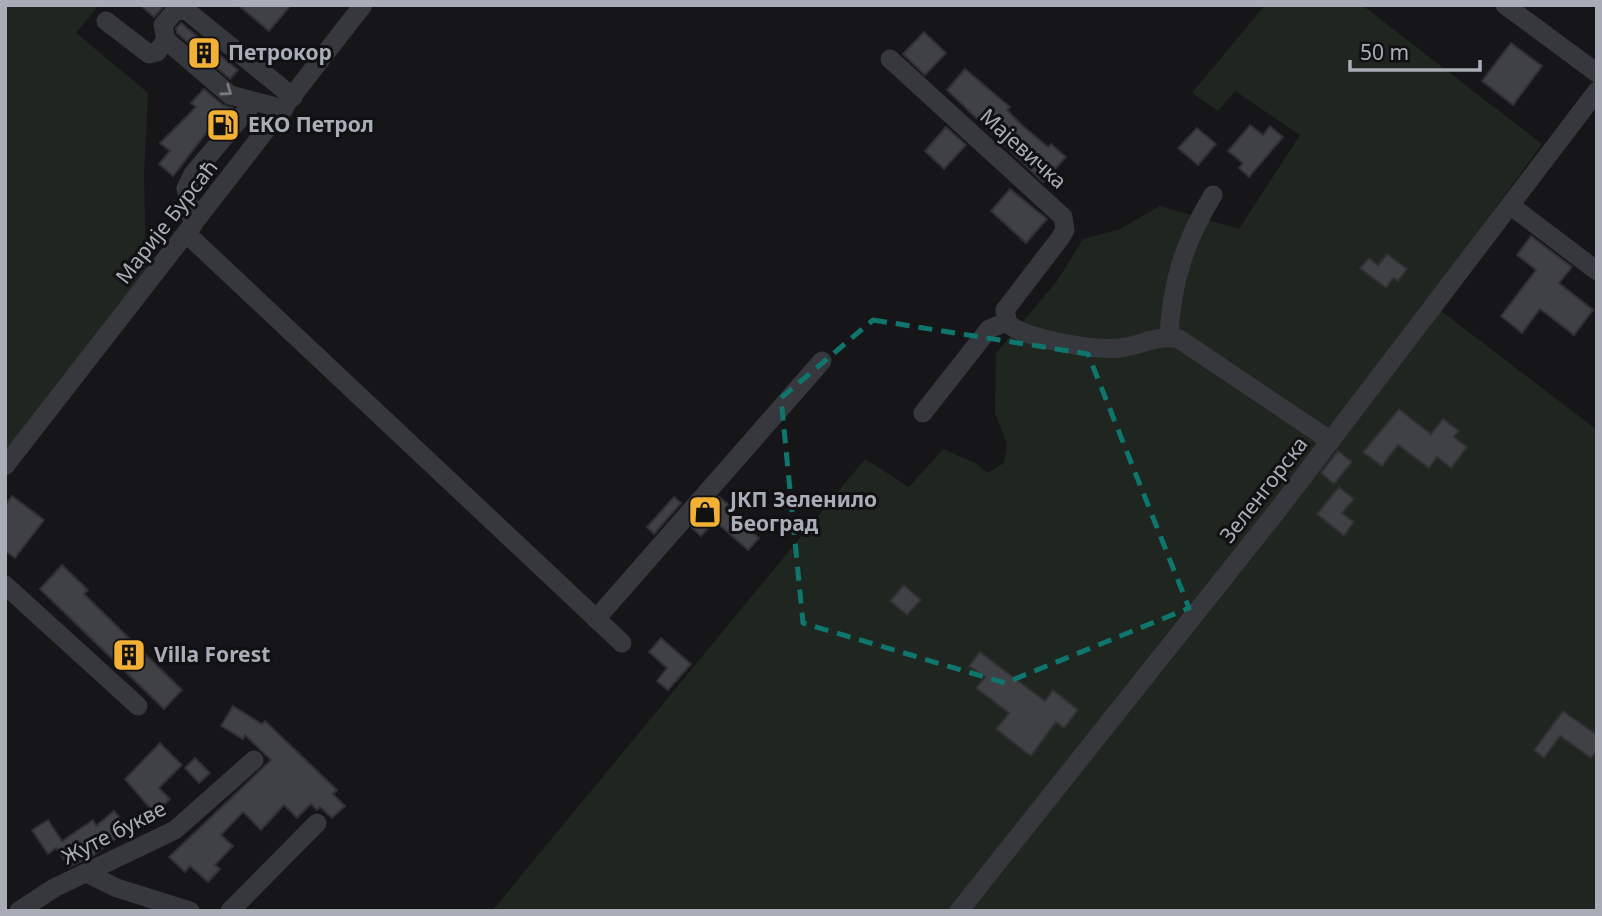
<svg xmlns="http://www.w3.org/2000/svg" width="1602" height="916" font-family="'Noto Sans',sans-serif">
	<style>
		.green { fill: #1e261f }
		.building { fill: #404145; stroke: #303034; stroke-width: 2 }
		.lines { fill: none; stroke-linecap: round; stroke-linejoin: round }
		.minor { stroke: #37383d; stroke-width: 19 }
		.oneway { stroke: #757881 }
		.marked { fill: none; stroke: #0f766e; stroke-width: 5; stroke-dasharray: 14 9; stroke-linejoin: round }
		.labels { text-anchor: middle; stroke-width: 6; stroke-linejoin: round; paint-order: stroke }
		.poi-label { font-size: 21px; font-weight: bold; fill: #a8adb8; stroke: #111113; text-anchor: start }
		.street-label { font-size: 21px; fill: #a8adb8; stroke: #111113 }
	</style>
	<rect width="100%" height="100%" fill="#161618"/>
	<g class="green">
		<path d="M5,5H99L76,33L148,93L144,174L146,270L5,467Z"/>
		<path d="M1265,5H1362L1542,144L1428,301L1597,430V911H492L865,459L909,487L943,449L977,464L987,473L1004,463L1007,444L995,413L996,353L1057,281L1083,239L1118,230L1160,206L1239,229L1300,135L1235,91L1218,111L1192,93Z"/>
	</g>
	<g class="building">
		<path d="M140,5H161L163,7L154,17Z"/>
		<path d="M238,5H291L269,31Z"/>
		<path d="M181,23L238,70L230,79L177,33L176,28Z"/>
		<path d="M924,32L946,53L925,75L903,54Z"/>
		<path d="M1511,43L1542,66L1513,105L1482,81Z"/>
		<path d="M965,69L1010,107L1007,110L1024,127L1048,147L1051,144L1066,157L1043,182L947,90Z"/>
		<path d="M204,89L223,105L233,108L218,126L214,123L173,176L159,164L170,151L160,143L196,107L191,103Z"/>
		<path d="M1250,125L1263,135L1270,126L1283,137L1249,177L1239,168L1243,163L1228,151Z"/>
		<path d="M946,127L966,145L944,169L925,151Z"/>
		<path d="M1197,128L1216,144L1198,165L1178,148Z"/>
		<path d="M1010,189L1047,219L1026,243L991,211Z"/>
		<path d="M1531,236L1572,267L1559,283L1593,310L1574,335L1540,309L1522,333L1501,316L1536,270L1517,255Z"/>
		<path d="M1387,254L1407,269L1398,281L1393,278L1386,288L1360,268L1369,258L1378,265Z"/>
		<path d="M1399,409L1431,434L1443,419L1459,431L1454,437L1467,447L1451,468L1437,457L1429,468L1398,445L1382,466L1363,452Z"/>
		<path d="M1338,451L1352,462L1334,484L1321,473Z"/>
		<path d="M1339,487L1354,499L1342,513L1354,522L1344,536L1317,514Z"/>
		<path d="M12,496L44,520L15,558L5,551V506Z"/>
		<path d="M674,497L681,503L654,534L647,527Z"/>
		<path d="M719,497L729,505L725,509L759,538L748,550L715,521L701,536L692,528Z"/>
		<path d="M62,565L88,590L84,594L182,690L164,709L40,589Z"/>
		<path d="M904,585L921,600L907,615L890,601Z"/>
		<path d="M661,638L691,664L668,690L657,681L667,668L649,652Z"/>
		<path d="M980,652L1045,701L1053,690L1078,710L1064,728L1056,722L1031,756L996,729L1009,713L976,688L985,677L969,666Z"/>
		<path d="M233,706L262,724L265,721L337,790L333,794L345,806L332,818L320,807L317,810L311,804L297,818L284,805L261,830L243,812L221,835L233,846L215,865L220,869L208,882L190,866L185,872L169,857L271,760L245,735L243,739L221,726Z"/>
		<path d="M1563,711L1597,735V751L1591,758L1560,736L1544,758L1534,750Z"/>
		<path d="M160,743L182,765L159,788L170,799L155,814L125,779Z"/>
		<path d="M195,758L210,773L199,783L185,768Z"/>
		<path d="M114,811L129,829L94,855L69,867L56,848L48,854L32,830L48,820L62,841L93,820L96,826Z"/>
	</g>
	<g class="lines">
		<g class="minor">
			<path d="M1505,5L1597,73"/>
			<path d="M106,21L149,54L157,52L166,40"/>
			<path d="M890,59L1063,217L1065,230L1061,237L1005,310L1008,324C1028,339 1094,351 1120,348C1140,346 1158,334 1179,339L1331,441"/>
			<path d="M284,109L230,95L166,40L163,25L175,11L186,10L293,97"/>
			<path d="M1510,205L1597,271"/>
			<path d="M193,225L186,188L193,174L254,102"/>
			<path d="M187,234L622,643"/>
			<path d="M1169,337C1171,284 1185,240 1213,195"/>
			<path d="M923,413L989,329L1006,322"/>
			<path d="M5,466L363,5"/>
			<path d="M5,585L138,706"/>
			<path d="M596,619L822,361"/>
			<path d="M86,873L117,888L190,911"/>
			<path d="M19,911L54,888L175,830L254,760"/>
			<path d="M230,911L317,823"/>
			<path d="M959,911L1277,511L1597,91"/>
		</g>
	</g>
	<defs><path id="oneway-chevron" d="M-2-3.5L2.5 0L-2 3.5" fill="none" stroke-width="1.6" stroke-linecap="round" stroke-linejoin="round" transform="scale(1.75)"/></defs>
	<use class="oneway" href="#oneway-chevron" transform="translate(227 91) rotate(35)"/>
	<path class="marked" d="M873,320L1088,354L1189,608L1005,683L803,623L781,398Z"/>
	<defs>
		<symbol id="building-square" viewBox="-11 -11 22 22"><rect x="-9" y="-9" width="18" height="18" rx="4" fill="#f2b134" stroke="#111113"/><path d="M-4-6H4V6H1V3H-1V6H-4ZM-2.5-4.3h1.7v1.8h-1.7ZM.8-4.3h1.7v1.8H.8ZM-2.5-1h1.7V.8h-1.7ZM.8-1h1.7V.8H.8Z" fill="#111"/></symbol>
		<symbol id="fuel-square" viewBox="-11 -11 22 22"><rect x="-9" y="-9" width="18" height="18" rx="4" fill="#f2b134" stroke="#111113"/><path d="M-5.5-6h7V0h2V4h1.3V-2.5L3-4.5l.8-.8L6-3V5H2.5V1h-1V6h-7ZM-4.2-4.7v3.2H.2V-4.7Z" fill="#111"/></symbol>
		<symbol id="shop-square" viewBox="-11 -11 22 22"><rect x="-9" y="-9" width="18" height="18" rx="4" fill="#f2b134" stroke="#111113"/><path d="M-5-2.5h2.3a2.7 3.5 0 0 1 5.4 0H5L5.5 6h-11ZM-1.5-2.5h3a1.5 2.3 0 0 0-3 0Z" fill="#111"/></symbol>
	</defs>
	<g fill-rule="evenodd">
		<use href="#building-square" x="185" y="34" width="38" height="38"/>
		<use href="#fuel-square" x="204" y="106" width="38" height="38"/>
		<use href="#shop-square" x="686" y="493" width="38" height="38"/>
		<use href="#building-square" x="110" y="636" width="38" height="38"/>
	</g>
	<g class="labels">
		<g class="poi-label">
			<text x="228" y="60">Петрокор</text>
			<text x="248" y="132">ЕКО Петрол</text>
			<text x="730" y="507">ЈКП Зеленило<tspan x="730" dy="24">Београд</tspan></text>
			<text x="154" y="662">Villa Forest</text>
		</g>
		<g class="street-label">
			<text transform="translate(1023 149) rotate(42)" y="7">Мајевичка</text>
			<text transform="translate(167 222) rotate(-52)" y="7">Марије Бурсаћ</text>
			<text transform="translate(1264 490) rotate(-52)" y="7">Зеленгорска</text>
			<text transform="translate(114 833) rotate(-27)" y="7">Жуте букве</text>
		</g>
	</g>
	<rect width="1602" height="916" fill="none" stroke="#a8adb8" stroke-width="14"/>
	<path d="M1350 60v10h130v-10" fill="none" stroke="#a8adb8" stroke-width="3.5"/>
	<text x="1360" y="60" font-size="21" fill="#a8adb8" stroke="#111113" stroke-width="5" paint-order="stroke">50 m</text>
</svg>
